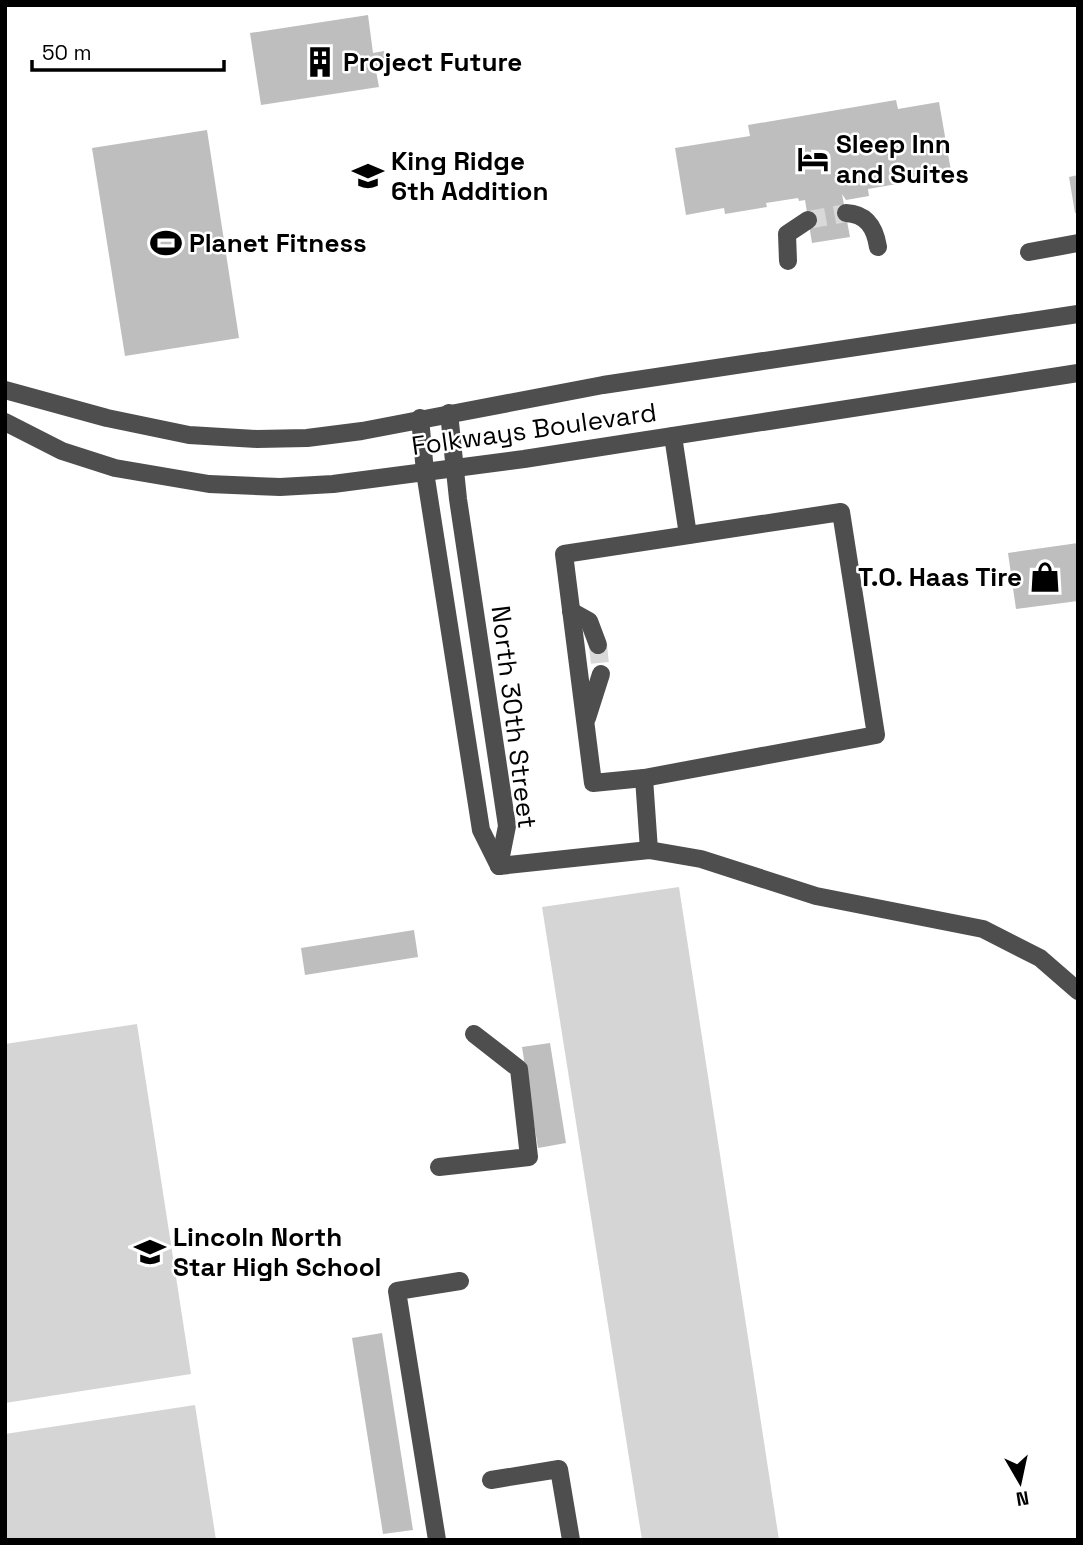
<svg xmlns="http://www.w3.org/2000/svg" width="1083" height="1545" font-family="'Space Grotesk',sans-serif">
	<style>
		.green { fill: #d5d5d5 }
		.building { fill: #bebebe }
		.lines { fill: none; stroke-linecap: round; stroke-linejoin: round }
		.minor-tunnel { stroke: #d9d9d9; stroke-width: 18; stroke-dasharray: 18 9; stroke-linecap: butt }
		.minor { stroke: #4e4e4e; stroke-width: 18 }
		.labels { text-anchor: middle; stroke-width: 5; stroke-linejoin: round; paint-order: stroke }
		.poi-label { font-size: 26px; font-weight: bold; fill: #000; stroke: #fff; text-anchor: start }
		.street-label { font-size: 26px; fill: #000; stroke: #fff }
	</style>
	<rect width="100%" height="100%" fill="#fff"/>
	<g class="green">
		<path d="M679,887L779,1540H642L542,907Z"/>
		<path d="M137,1024L191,1374L5,1403V1044Z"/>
		<path d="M195,1405L216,1540H5V1434Z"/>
	</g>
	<g class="building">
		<path d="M368,15L373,53L384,51L387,70L376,71L379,87L261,105L250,33Z"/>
		<path d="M896,100L898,109L939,102L951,171L896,180L897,184L868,189L869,196L846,200L842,194L850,237L812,243L805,200L799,201L798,198L766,203L767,207L725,214L724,208L686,215L675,148L750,136L748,125Z"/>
		<path d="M207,130L239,338L125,356L92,148Z"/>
		<path d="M1078,175V212L1075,213L1069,177Z"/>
		<path d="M1078,543V601L1016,609L1008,553Z"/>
		<path d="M414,930L418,957L305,975L301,948Z"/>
		<path d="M550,1043L566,1143L538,1148L522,1047Z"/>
		<path d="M382,1333L413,1530L383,1534L352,1338Z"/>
	</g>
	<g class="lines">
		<g class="minor-tunnel">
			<path d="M808,220L846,213"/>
			<path d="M598,645L601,674"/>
		</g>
		<g class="minor">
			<path d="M846,213C867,214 875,228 878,247"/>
			<path d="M1029,252L1078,243"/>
			<path d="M788,261L787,234L808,220"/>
			<path d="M5,390L107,418L189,435L257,439L307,438L362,431L603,385L1078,314"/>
			<path d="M449,413L458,499L507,826L499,866"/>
			<path d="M420,418L425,472L481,830L499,866"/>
			<path d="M5,422L62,451L115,468L209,484L280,487L333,484L524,459L1078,373"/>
			<path d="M673,436L688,535"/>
			<path d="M841,512L876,735L644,778L593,783L564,554Z"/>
			<path d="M571,611L589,621L598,645"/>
			<path d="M587,718L601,674"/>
			<path d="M644,778L649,850"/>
			<path d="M499,866L649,850L701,859L816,896L983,929L1040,958L1078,991"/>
			<path d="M439,1167L529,1157L519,1069L474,1034"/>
			<path d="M491,1480L559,1469L571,1540"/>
			<path d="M437,1540L397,1291L460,1281"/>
		</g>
	</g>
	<defs>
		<symbol id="building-bare" viewBox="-9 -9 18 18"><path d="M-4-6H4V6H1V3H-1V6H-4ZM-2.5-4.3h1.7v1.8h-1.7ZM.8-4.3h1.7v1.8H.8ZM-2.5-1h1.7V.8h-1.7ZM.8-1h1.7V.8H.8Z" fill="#000" stroke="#fff" stroke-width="2.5" paint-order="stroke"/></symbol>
		<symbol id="hotel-bare" viewBox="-9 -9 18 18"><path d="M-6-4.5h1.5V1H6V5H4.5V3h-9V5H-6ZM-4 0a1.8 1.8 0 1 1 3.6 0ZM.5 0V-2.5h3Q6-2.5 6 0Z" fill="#000" stroke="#fff" stroke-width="2.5" paint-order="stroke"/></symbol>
		<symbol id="school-bare" viewBox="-9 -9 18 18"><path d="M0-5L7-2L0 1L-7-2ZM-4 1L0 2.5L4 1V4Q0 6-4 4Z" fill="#000" stroke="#fff" stroke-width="2.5" paint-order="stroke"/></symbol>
		<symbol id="stadium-bare" viewBox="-9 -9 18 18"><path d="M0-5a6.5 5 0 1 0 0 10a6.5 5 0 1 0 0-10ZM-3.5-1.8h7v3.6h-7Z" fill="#000" stroke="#fff" stroke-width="2.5" paint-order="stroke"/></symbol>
		<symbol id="shop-bare" viewBox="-9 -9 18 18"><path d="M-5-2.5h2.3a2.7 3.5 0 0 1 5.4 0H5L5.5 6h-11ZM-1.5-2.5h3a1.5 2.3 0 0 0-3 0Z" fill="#000" stroke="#fff" stroke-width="2.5" paint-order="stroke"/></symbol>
	</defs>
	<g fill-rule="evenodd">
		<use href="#building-bare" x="298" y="40" width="44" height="44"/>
		<use href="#hotel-bare" x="791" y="137" width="44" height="44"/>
		<use href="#school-bare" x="346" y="154" width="44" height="44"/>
		<use href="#stadium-bare" x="144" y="221" width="44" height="44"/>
		<use href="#shop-bare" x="1023" y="555" width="44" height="44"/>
		<use href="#school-bare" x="128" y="1230" width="44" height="44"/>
	</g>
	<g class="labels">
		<g class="poi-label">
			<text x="343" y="71">Project Future</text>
			<text x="836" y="153">Sleep Inn<tspan x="836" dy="30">and Suites</tspan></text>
			<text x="391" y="170">King Ridge<tspan x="391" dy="30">6th Addition</tspan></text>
			<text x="189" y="252">Planet Fitness</text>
			<text x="1022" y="586" text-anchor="end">T.O. Haas Tire</text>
			<text x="173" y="1246">Lincoln North<tspan x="173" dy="30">Star High School</tspan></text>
		</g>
		<g class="street-label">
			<text transform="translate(534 429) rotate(-8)" y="9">Folkways Boulevard</text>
			<text transform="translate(514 717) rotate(83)" y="9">North 30th Street</text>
		</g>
	</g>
	<rect width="1083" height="1545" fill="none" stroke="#000000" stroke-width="14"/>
	<g transform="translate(1020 1482) rotate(171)" stroke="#ffffff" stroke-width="5" paint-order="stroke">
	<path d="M0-5L12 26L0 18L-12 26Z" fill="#000000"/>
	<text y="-10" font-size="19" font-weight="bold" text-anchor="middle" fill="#000000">N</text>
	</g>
	<path d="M32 60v10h192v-10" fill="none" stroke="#000000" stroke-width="3.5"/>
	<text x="42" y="60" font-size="21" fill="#000000" stroke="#ffffff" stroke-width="5" paint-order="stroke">50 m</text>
</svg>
